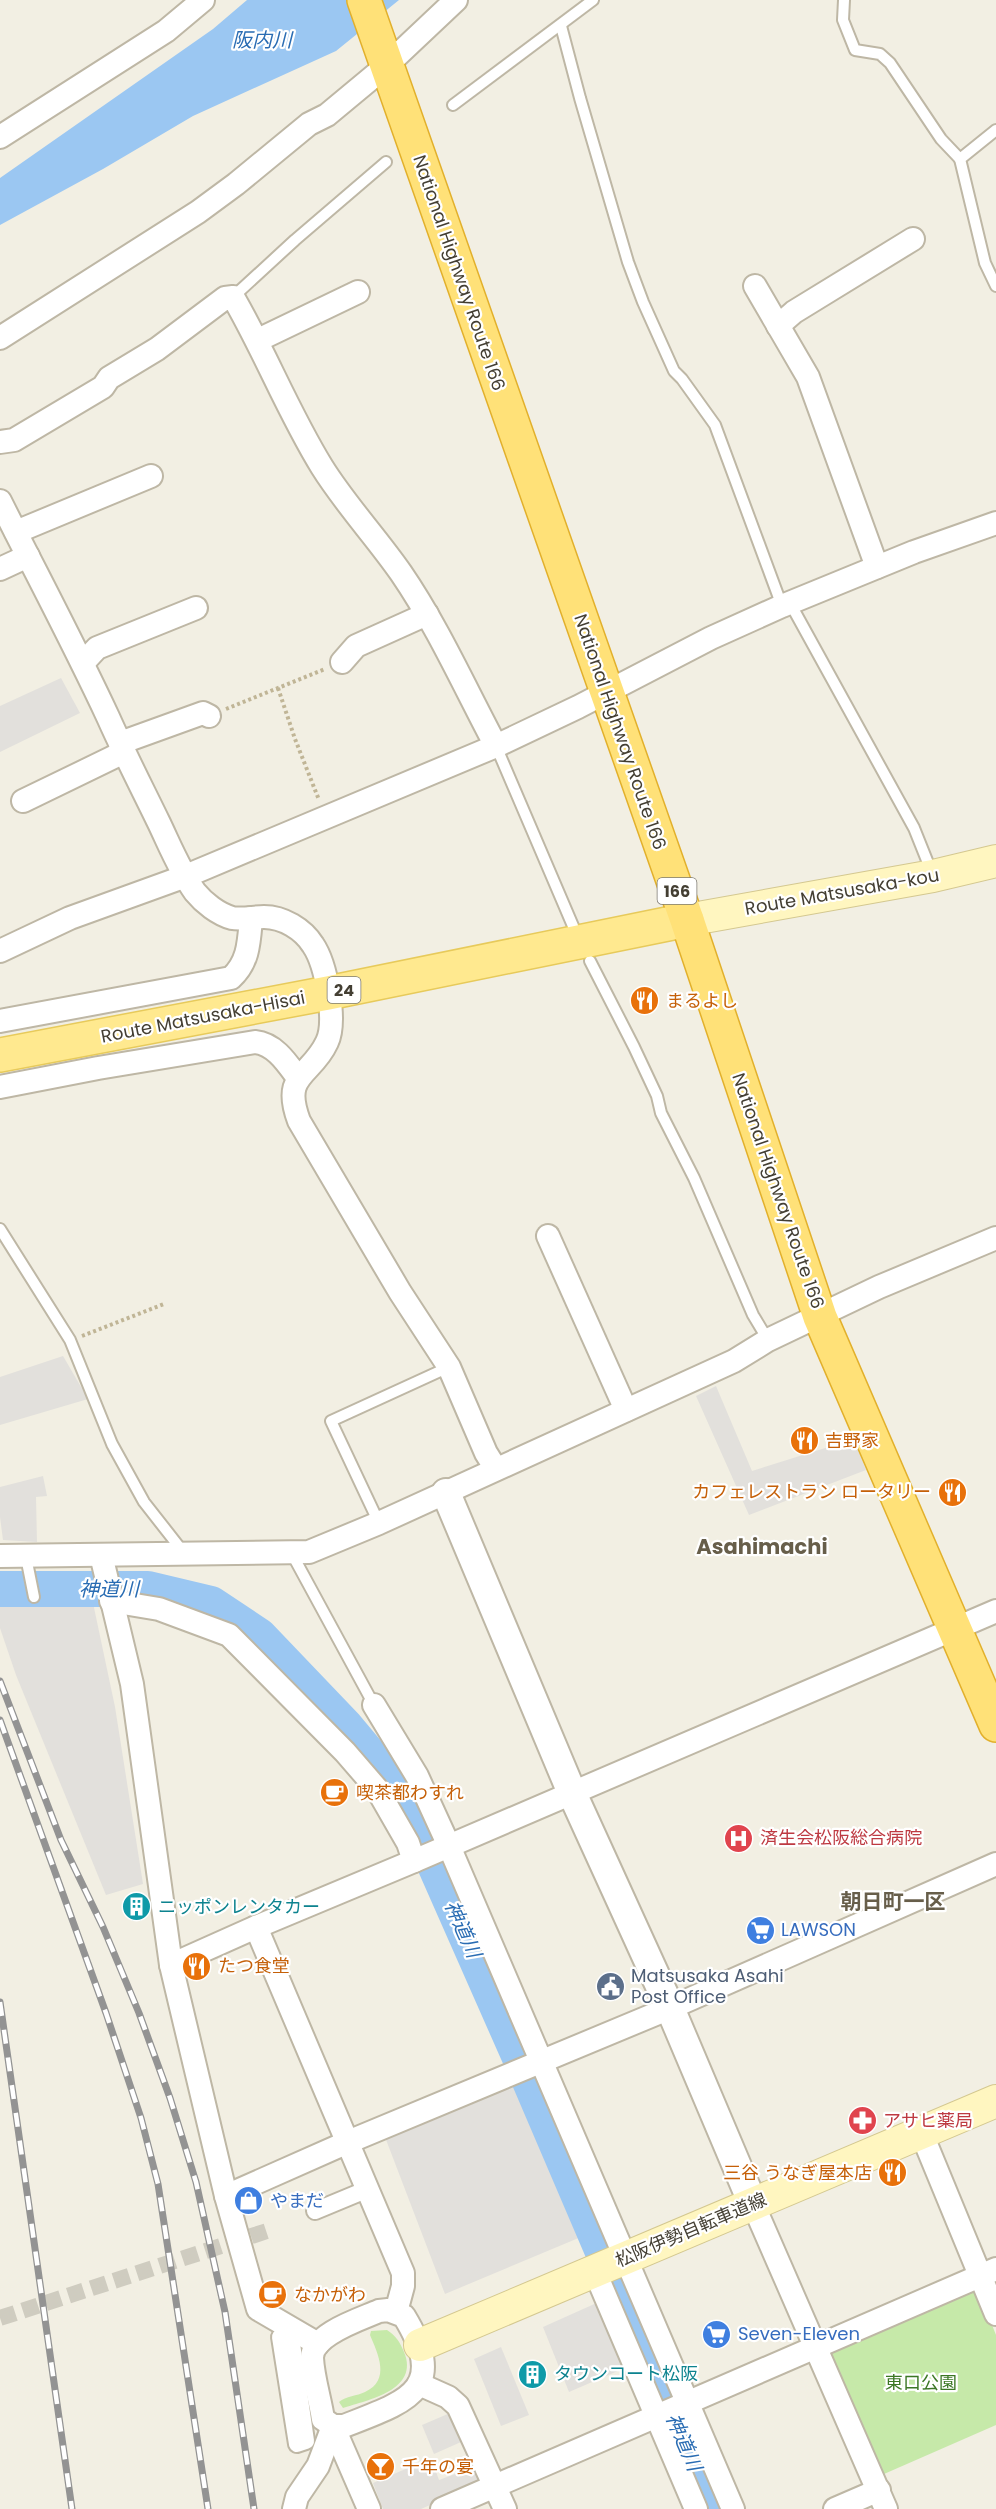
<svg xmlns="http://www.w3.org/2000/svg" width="996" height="2509" font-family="Poppins,'Noto Sans JP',sans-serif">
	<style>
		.green { fill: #c6e9a9 }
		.parking { fill: #e2e0dc }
		.water { fill: #9bc7f2 }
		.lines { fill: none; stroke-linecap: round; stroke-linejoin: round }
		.river { stroke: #9bc7f2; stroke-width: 36 }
		.pedestrian-tunnel { stroke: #cfccc0; stroke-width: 16; stroke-dasharray: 16 8; stroke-linecap: butt }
		.service-casing { stroke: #beb7a5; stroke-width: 14 }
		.pedestrian-casing { stroke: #beb7a5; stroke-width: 20 }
		.minor-casing { stroke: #beb7a5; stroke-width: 26 }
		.tertiary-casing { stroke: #beb7a5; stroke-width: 32 }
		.secondary-casing { stroke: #d4c890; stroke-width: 34 }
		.primary-casing { stroke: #e7ca5b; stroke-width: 36 }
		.trunk-casing { stroke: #e2b02c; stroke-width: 36 }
		.path { stroke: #c0b596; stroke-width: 4; stroke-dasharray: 3 3; stroke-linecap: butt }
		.service { stroke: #fff; stroke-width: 10 }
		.pedestrian { stroke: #fff; stroke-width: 16 }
		.minor { stroke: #fff; stroke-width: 22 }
		.tertiary { stroke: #fff; stroke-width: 28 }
		.secondary { stroke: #fff6c0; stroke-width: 32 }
		.primary { stroke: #ffe98f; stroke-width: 33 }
		.trunk { stroke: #ffe178; stroke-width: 33 }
		.rail-casing { stroke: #939393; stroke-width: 7 }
		.rail { stroke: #fff; stroke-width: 4.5; stroke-dasharray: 14; stroke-linecap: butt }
		.labels { text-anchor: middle; stroke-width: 4.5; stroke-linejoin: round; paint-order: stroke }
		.shield { fill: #fff; stroke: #7c7970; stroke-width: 1.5 }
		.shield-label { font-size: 16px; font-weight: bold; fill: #443f33 }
		.street-label { font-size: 18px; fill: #443f33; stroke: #fff }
		.food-label { font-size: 18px; fill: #c56008; stroke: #fff; text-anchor: start }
		.health-label { font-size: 18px; fill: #be3a42; stroke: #fff; text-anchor: start }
		.culture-label { font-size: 18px; fill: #0d838f; stroke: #fff; text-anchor: start }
		.shop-label { font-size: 18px; fill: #366cbe; stroke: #fff; text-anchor: start }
		.service-label { font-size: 18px; fill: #4e5e75; stroke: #fff; text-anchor: start }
		.park-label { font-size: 18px; fill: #3c7725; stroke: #fff }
		.water-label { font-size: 20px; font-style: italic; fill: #296cb3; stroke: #fff }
		.quarter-label { font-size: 21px; font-weight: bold; fill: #675e4a; stroke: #fff }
	</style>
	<rect width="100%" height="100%" fill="#f2efe3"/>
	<g class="green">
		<path d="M967,2289L980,2295L996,2335V2425L884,2474L832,2355L837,2344Z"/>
		<path d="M387,2330C396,2336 400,2342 404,2352C420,2390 368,2400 343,2408L339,2402C346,2396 357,2396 365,2392C391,2380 378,2354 370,2335L371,2331Z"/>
	</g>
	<g class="parking">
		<path d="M61,678L80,713L0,752V706Z"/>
		<path d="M63,1356L88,1399L0,1425V1377Z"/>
		<path d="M716,1386L752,1471L854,1439L866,1470L749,1515L696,1396Z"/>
		<path d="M43,1476L47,1496L36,1497L37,1542L3,1540L0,1517V1487Z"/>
		<path d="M59,1596L93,1603L115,1707L143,1884L106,1895L16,1675L0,1628V1600Z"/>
		<path d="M513,2079L581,2237L445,2294L385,2137Z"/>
		<path d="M601,2301L627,2367L569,2392L543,2327Z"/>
		<path d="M501,2347L529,2415L501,2426L474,2359Z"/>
		<path d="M450,2413L461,2442L434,2454L422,2425Z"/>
		<path d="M431,2458L439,2480L474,2467L482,2482L421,2509H383L373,2483Z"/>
	</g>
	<path class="water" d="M247,0H399L336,51L193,116L103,169L0,225V178L213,29Z"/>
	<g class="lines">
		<path class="river" d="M0,1589H148L211,1604L259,1636L346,1727L393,1783L435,1865L518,2053L713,2509"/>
		<path class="pedestrian-tunnel" d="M0,2318L270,2230"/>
		<defs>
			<g id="service">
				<path d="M844,0L843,20L855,50L880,54L890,63L941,139L960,159"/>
				<path d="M561,26L580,98L628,262L643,302L674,371L682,379L715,425L782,606"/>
				<path d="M453,105L593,0"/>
				<path d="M996,130L960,159L985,263L996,286"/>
				<path d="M233,297L295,240L386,162"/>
				<path d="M790,603L914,828L932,873"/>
				<path d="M496,746L573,926"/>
				<path d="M590,961L634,1047L657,1096L661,1113L694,1178L753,1315L768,1340"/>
				<path d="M0,1229L70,1340L112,1444L144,1502L184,1553"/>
				<path d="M379,1523L331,1421L449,1367"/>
				<path d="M292,1554L374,1705"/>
				<path d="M26,1557L34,1597"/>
			</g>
			<g id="pedestrian">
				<path d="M315,2211L368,2189"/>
				<path d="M280,2337L292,2344L306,2441L297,2444Z"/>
			</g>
			<g id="minor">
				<path d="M0,137L166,31L203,0"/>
				<path d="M755,286L808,377L877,567"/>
				<path d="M778,326L794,312L913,239"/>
				<path d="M0,338L198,212L236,184L309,124L327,115L386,66L456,0"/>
				<path d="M258,340L358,292"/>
				<path d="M0,442L14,440L103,387L109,378L157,349L225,298L233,297C265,352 288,412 322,467C345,504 376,537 401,573C438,627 465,688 496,746"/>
				<path d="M0,501C36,573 74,644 108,717C124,753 142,788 159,823C170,846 180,871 195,892C204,903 218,914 232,918C242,920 254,917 264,917C283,917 303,929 313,945C326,964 337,1021 327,1042C311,1077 281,1073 299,1121L400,1292L449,1367L486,1453L496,1469"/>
				<path d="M16,532L151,476"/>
				<path d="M0,569L28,556"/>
				<path d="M342,662L356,646L427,614"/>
				<path d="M83,663L97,648L196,608"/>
				<path d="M120,743L203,713L209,716"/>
				<path d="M23,801L124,752"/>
				<path d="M0,951L70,918L186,876L496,746L578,707L711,638L782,606L914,552L996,523"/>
				<path d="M0,1021L231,978C249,962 249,941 251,918"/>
				<path d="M0,1087L98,1068L255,1042C275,1044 287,1063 298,1078"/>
				<path d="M548,1236L626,1410"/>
				<path d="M101,1555L132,1684L171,1965L226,2196L258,2309L318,2344"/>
				<path d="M0,1556L309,1552L379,1523L734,1361L768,1340L879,1287L996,1238"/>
				<path d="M111,1601L159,1609L229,1635L345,1752L377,1789L408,1843L414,1861"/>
				<path d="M374,1705L417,1776L449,1846L733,2509"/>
				<path d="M171,1965L256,1927"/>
				<path d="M921,2132L996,2314"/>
				<path d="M226,2196L348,2142L670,2008L996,1864"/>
				<path d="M753,2204L886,2509"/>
				<path d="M595,2272L696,2509"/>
				<path d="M388,2310L404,2316C449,2390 408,2401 344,2426H333L323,2419C320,2399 313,2378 312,2358C312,2334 361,2319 379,2311Z"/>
				<path d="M396,2312L403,2286V2273L256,1927L414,1861L996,1611"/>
				<path d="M419,2384L448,2397L458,2406L505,2509"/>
				<path d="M333,2426L369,2509"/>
				<path d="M294,2509L297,2497L318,2466L333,2426"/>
				<path d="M442,2509L996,2269"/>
				<path d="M835,2509L879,2490"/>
			</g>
			<path id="tertiary" d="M446,1493L572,1793L670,2008L753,2204"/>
			<g id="secondary">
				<path d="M687,920L933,876L996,861"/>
				<path d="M420,2345L996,2101"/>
			</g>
			<path id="primary" d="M0,1055L328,993L687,920"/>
			<path id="trunk" d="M364,0L687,920L820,1317L996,1725"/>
		</defs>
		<use href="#service" class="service-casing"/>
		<use href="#pedestrian" class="pedestrian-casing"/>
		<use href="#minor" class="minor-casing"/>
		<use href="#tertiary" class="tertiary-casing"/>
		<use href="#secondary" class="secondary-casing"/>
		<use href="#primary" class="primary-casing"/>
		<use href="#trunk" class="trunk-casing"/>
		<g class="path">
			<path d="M278,688L295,739L319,800"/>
			<path d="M226,709L325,669"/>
			<path d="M82,1336L164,1304"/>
		</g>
		<use href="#service" class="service"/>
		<use href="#pedestrian" class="pedestrian"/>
		<use href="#minor" class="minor"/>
		<use href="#tertiary" class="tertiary"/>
		<use href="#secondary" class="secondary"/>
		<use href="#primary" class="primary"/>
		<use href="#trunk" class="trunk"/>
		<defs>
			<g id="rail">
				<path d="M0,1681L61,1840L103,1927L139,2013L170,2098L196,2182L225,2312L254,2509"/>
				<path d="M0,1720L106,2013L141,2118L158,2184L208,2509"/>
				<path d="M0,2002L72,2509"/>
			</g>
		</defs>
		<use href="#rail" class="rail-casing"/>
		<use href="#rail" class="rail"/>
	</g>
	<defs>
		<symbol id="restaurant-disc" viewBox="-11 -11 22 22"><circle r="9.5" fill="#e8710a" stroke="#fff"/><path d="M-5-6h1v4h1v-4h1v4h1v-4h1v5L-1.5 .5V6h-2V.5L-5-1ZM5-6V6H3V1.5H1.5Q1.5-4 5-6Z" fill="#fff"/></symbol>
		<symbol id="cafe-disc" viewBox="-11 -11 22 22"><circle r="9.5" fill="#e8710a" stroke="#fff"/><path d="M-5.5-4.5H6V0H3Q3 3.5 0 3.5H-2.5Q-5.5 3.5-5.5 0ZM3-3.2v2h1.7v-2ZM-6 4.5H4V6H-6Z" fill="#fff"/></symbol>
		<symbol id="hospital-disc" viewBox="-11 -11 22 22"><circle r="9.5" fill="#e0444e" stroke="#fff"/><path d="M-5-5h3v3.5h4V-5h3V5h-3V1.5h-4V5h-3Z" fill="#fff"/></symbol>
		<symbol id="building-disc" viewBox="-11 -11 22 22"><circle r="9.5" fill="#0f9aa8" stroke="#fff"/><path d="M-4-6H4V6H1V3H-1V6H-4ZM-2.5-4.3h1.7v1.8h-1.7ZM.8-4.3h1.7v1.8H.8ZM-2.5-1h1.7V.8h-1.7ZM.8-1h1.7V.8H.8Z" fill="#fff"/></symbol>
		<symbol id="supermarket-disc" viewBox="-11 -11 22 22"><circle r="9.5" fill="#3f7fe0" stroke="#fff"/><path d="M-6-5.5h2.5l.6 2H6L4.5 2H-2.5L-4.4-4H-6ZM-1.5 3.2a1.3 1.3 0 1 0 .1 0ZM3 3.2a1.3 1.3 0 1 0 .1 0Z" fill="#fff"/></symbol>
		<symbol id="civic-disc" viewBox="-11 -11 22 22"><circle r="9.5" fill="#5c6f8a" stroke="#fff"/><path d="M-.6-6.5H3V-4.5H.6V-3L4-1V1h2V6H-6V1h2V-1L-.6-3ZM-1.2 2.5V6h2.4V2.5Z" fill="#fff"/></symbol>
		<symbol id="pharmacy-disc" viewBox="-11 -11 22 22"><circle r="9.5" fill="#e0444e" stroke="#fff"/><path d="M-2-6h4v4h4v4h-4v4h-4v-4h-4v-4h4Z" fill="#fff"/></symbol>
		<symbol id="shop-disc" viewBox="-11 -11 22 22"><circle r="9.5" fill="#3f7fe0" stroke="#fff"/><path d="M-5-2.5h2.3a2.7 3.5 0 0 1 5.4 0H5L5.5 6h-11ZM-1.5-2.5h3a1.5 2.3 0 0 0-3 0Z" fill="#fff"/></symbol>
		<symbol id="bar-disc" viewBox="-11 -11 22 22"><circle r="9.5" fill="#e8710a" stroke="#fff"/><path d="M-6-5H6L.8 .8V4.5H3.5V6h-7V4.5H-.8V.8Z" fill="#fff"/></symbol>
	</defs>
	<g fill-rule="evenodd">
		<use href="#restaurant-disc" x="628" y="984" width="33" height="33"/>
		<use href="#restaurant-disc" x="788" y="1424" width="33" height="33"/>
		<use href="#restaurant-disc" x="936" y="1476" width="33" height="33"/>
		<use href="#cafe-disc" x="318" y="1776" width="33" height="33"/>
		<use href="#hospital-disc" x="722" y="1822" width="33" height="33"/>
		<use href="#building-disc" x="120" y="1890" width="33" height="33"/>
		<use href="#supermarket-disc" x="744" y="1914" width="33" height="33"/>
		<use href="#restaurant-disc" x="180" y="1950" width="33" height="33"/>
		<use href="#civic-disc" x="594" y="1970" width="33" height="33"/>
		<use href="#pharmacy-disc" x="846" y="2104" width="33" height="33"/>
		<use href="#restaurant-disc" x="876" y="2156" width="33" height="33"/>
		<use href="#shop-disc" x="232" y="2184" width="33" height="33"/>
		<use href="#cafe-disc" x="256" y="2278" width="33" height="33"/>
		<use href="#supermarket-disc" x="700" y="2318" width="33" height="33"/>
		<use href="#building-disc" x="516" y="2358" width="33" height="33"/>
		<use href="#bar-disc" x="364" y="2450" width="33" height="33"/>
	</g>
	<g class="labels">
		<g class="shield">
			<rect x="657.5" y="878" width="39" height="26" rx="4.5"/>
			<rect x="327.5" y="977" width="33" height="26" rx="4.5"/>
		</g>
		<g class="shield-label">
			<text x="677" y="897">166</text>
			<text x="344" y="996">24</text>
		</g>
		<g class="street-label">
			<text transform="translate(459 273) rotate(71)" y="6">National Highway Route 166</text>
			<text transform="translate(620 732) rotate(71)" y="6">National Highway Route 166</text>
			<text transform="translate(842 892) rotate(-10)" y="6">Route Matsusaka-kou</text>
			<text transform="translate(203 1017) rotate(-11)" y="6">Route Matsusaka-Hisai</text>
			<text transform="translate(778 1191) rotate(71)" y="6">National Highway Route 166</text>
			<text transform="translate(691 2230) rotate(-23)" y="6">松阪伊勢自転車道線</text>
		</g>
		<g class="food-label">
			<text x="666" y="1007">まるよし</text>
			<text x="825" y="1447">吉野家</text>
			<text x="931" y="1498" text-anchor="end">カフェレストラン ロータリー</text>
			<text x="356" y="1799">喫茶都わすれ</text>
			<text x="218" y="1972">たつ食堂</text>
			<text x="872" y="2179" text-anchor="end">三谷 うなぎ屋本店</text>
			<text x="294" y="2301">なかがわ</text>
			<text x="402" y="2473">千年の宴</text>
		</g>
		<g class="health-label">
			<text x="760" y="1844">済生会松阪総合病院</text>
			<text x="883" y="2127">アサヒ薬局</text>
		</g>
		<g class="culture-label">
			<text x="158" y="1913">ニッポンレンタカー</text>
			<text x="554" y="2380">タウンコート松阪</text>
		</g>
		<g class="shop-label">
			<text x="781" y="1936">LAWSON</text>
			<text x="270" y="2207">やまだ</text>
			<text x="738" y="2340">Seven-Eleven</text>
		</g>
		<g class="service-label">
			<text x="631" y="1982">Matsusaka Asahi<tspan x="631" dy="21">Post Office</tspan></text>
		</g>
		<g class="park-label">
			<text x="921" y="2389">東口公園</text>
		</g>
		<g class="water-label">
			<text x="262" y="47">阪内川</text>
			<text x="109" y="1596">神道川</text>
			<text transform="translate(463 1929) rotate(66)" y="7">神道川</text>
			<text transform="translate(684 2442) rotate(67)" y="7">神道川</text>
		</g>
		<g class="quarter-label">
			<text x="762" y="1554">Asahimachi</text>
			<text x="893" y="1909">朝日町一区</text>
		</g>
	</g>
</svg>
